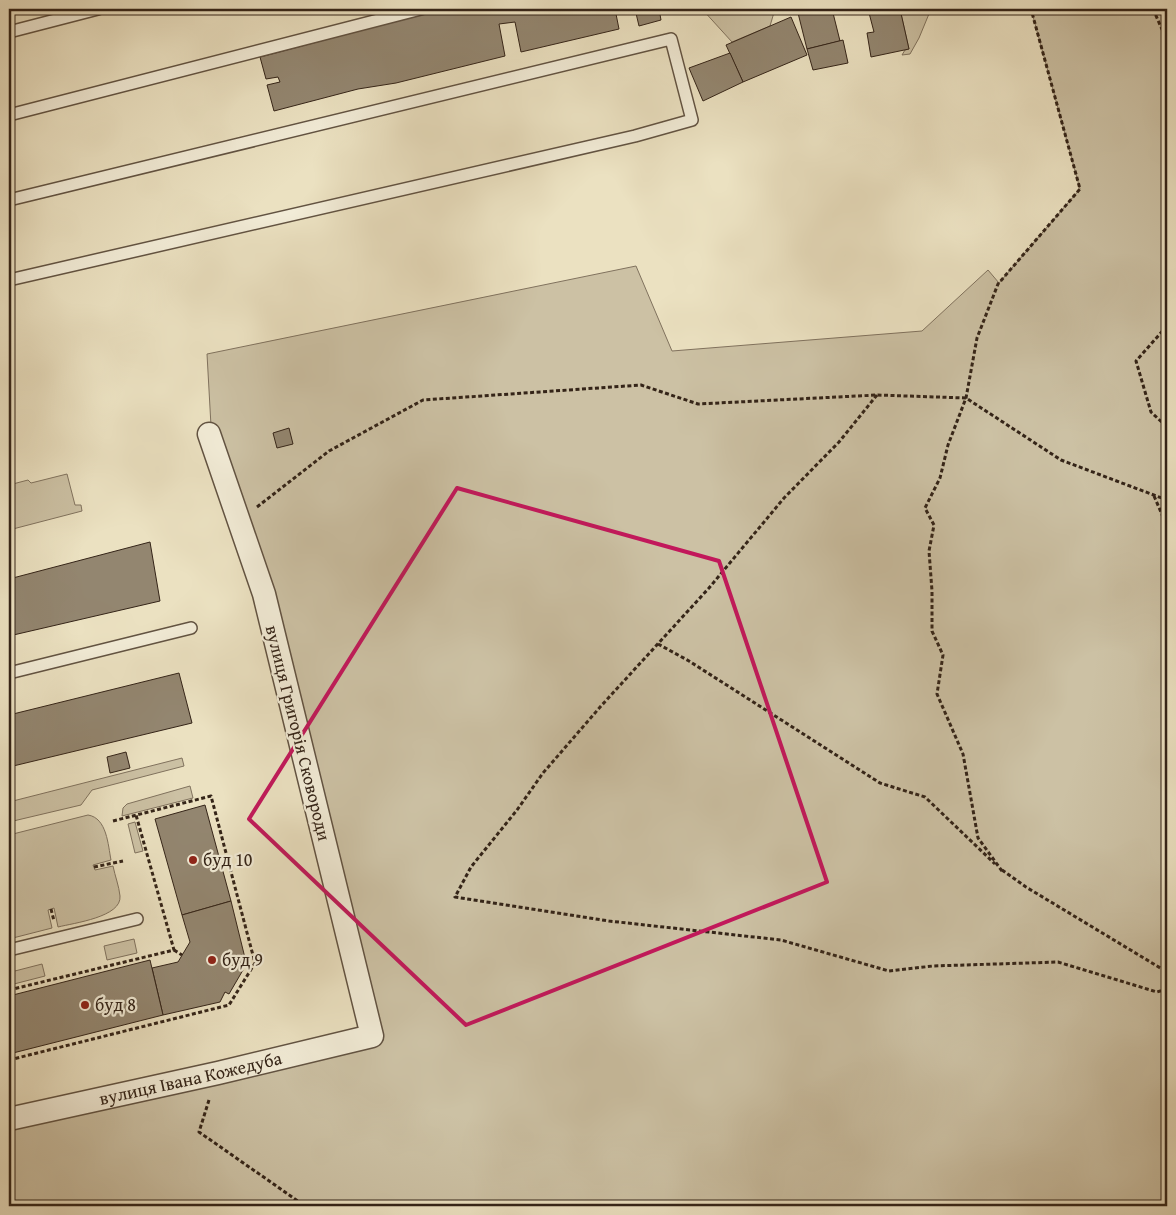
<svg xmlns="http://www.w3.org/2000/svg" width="1176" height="1215" font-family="'Gentium Book Plus',serif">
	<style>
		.green { fill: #ccc1a4; stroke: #80725e }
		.building { fill: #938670; stroke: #342418 }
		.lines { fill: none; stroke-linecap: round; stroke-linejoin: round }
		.lane-casing { stroke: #625342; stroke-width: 14 }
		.street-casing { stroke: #625342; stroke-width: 25 }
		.path { stroke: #342418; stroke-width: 3; stroke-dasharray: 4 2.5; stroke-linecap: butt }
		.lane { stroke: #f2ecd7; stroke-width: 11 }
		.street { stroke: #f2ecd7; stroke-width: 22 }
		.marked { fill: none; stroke: #c2185b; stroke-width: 4; stroke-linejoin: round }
		.poi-dot { fill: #8f2418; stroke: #f2ecd7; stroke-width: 2 }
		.labels { text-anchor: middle; stroke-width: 4.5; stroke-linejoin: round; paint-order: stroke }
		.street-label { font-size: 18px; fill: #342418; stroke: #f2ecd7 }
		.poi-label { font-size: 18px; fill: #342418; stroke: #f2ecd7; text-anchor: start }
	</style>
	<rect width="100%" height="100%" fill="#ebe1c1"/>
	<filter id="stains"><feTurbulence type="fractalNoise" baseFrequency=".004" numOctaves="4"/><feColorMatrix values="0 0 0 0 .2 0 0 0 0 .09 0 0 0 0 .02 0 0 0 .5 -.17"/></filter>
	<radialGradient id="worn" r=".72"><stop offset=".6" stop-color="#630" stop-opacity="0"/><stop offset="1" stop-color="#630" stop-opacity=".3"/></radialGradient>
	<g class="green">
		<path d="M702,9H775L770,26L732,42Z"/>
		<path d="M900,9H931L919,38L910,54L902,55L905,50L909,49Z"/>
		<path d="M1031,9H1167V1206H9V1119L372,1036L211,426L207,354L636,266L672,351L922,331L988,270L999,283L1080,189Z"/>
		<path d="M67,474L75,505H81L82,511L9,530V485L28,480L31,483Z"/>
		<path d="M182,758L184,766L92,790L81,805L9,822V802Z"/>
		<path d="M190,786L193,798L122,816L123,808L127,804Z"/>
		<path d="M88,815C107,818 108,845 111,860L93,865L95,870L113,866C115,876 119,886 120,896C122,917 74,923 58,927L54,908L48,910L52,928L9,939V835Z"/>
		<path d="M135,822L143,851L135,853L128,824Z"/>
		<path d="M134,939L137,953L107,960L104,946Z"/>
		<path d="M42,964L45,976L14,984L11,972Z"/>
	</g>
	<g class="building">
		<path d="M442,9H615L619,29L521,52L515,22L499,24L505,56L396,83L358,89L274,111L267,85L280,82L278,77L266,79L260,57Z"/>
		<path d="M635,9H659L661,20L639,26Z"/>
		<path d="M797,9H832L840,41L807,49Z"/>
		<path d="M868,9H900L909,49L871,57L867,33L874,32Z"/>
		<path d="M791,17L807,55L743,82L726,45Z"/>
		<path d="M843,40L848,63L813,70L807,49Z"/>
		<path d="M730,53L743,82L703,101L689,68Z"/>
		<path d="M289,428L293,444L277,448L273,433Z"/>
		<path d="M150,542L160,601L9,636V579Z"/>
		<path d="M179,673L192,723L9,767V715Z"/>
		<path d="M126,752L130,768L110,773L107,757Z"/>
		<path d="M205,805L231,901L182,915L155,819Z"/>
		<path d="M231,901L245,958L240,968L243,970L229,994L225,992L220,1002L163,1015L152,968L178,962L190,942L182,915Z"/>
		<path d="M150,960L163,1015L9,1054V996Z"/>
	</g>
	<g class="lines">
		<defs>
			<g id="lane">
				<path d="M9,32L98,9"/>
				<path d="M9,115L421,9"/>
				<path d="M9,200L671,39L692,120L635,136L9,280"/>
				<path d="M9,673L191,628"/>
				<path d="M9,950L137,919"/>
			</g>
			<g id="street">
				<path id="s1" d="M9,1119L218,1073L372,1036L264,594L209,434"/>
			</g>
		</defs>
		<use href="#lane" class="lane-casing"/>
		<use href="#street" class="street-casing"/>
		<g class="path">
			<path d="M1153,9L1165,36L1167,51"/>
			<path d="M1167,326L1136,361L1151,412L1167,427"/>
			<path d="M877,395L839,442L784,498L709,588L601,706L543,773L517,810L471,867L455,897L609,921L781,940L889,971L933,966L1058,962L1157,992L1167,989"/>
			<path d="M1154,496L1167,526"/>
			<path d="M257,507L329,451L423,400L641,385L698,404L877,395L966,398L1061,460L1167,500"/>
			<path d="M658,644L689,661L880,783L925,797L995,864"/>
			<path d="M94,867L123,861"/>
			<path d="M1002,870L1026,887L1167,972"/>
			<path d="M1002,871L978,838L963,754L937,694L943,655L932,631V591L929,551L934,525L925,508L940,478L948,445L966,398L977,338L998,284L1080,189L1031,9"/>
			<path d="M51,909L54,921"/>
			<path d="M174,950L182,955"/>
			<path d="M9,990L174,950L136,815"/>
			<path d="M9,1060L229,1005L255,963L211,796L113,821"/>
			<path d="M209,1100L199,1132L305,1206"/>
		</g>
		<use href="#lane" class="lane"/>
		<use href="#street" class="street"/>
	</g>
	<path class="marked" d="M457,488L719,561L827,882L466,1025L249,819Z"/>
	<g class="poi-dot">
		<circle cx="193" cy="860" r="5"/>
		<circle cx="212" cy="960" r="5"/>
		<circle cx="85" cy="1005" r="5"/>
	</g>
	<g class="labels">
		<g class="street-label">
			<text transform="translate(298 733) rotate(76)" y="6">вулиця Григорія Сковороди</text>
			<text dy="6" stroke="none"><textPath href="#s1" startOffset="186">вулиця Івана Кожедуба</textPath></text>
		</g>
		<g class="poi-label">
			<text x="203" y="866">буд 10</text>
			<text x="222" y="966">буд 9</text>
			<text x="95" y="1011">буд 8</text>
		</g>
	</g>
	<rect width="1176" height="1215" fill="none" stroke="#ebe1c1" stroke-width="30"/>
	<rect x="10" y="10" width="1156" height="1195" fill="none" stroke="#342418" stroke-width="2.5"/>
	<rect x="15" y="15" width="1146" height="1185" fill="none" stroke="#342418"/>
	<rect width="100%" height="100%" filter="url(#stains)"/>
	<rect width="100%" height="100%" fill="url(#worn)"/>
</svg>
